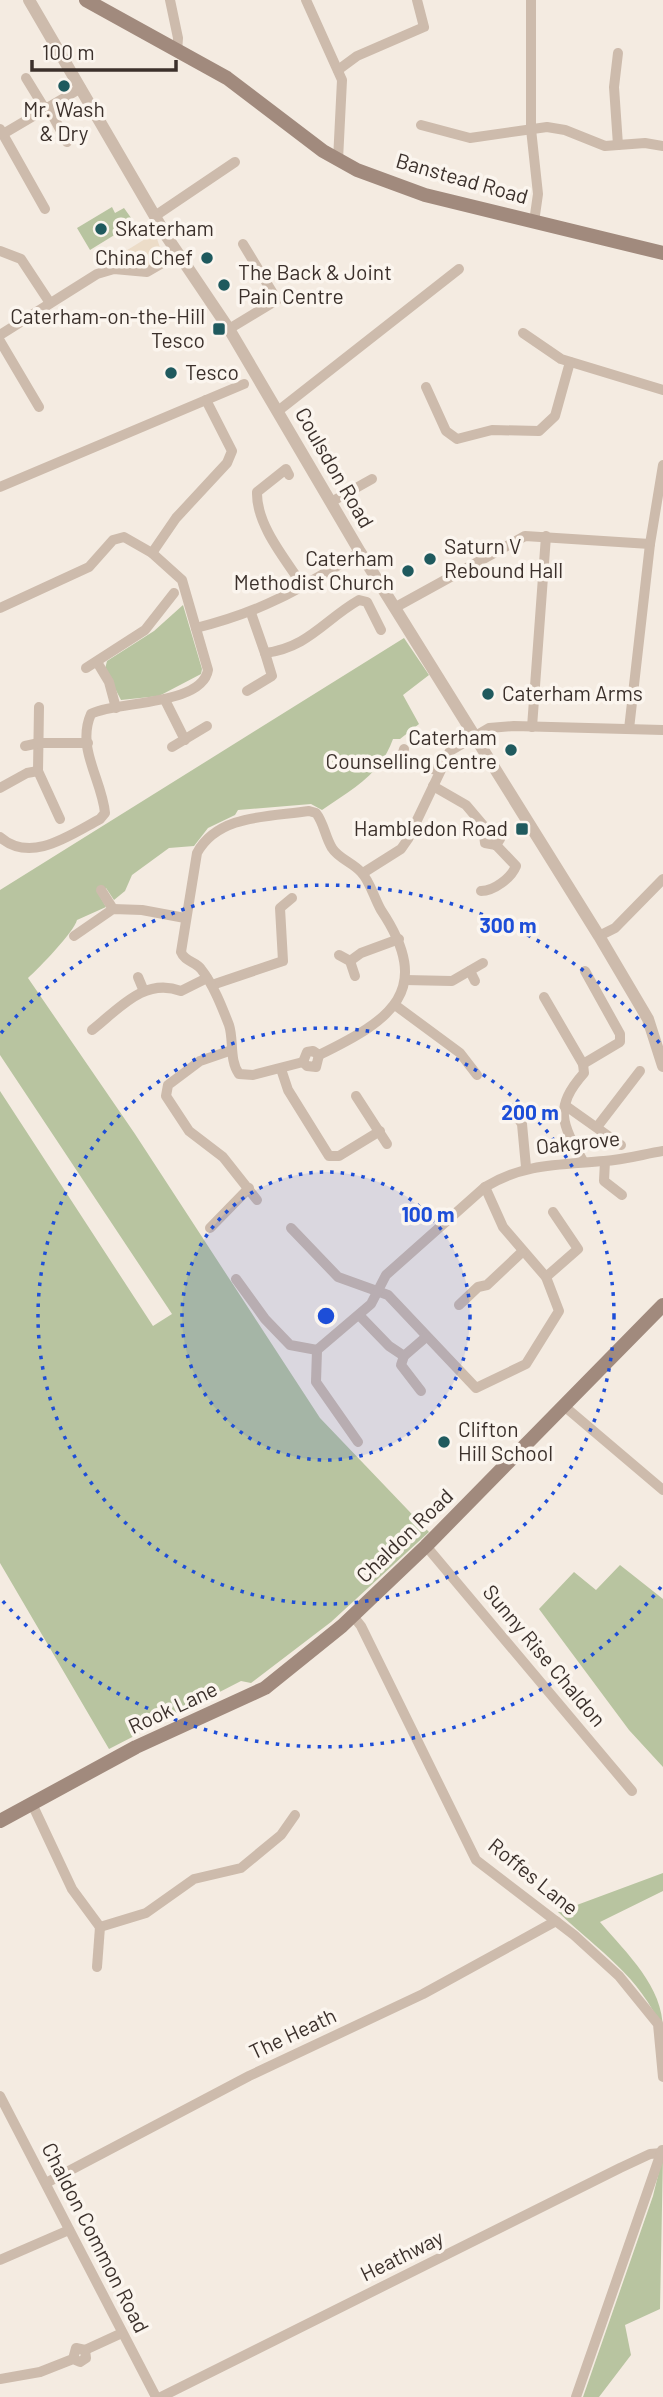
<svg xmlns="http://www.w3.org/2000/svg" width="663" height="2397" font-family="Barlow,sans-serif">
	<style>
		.green { fill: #b8c4a0 }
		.plaza { fill: #ecdcc8 }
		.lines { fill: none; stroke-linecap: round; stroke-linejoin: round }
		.minor { stroke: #cdbbac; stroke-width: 10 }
		.tertiary { stroke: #cdbbac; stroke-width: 12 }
		.secondary { stroke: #a18a7d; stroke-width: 14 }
		.ring { fill: none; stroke: #1d4ed8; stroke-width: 3.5; stroke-dasharray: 3.5 7 }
		.poi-dot { fill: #1f5a5e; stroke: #fbf5ee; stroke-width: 2.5 }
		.labels { text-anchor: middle; stroke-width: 7; stroke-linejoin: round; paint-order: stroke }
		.poi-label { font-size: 21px; fill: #3b302b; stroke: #fbf5ee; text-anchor: start }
		.street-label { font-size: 21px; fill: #3b302b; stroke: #fbf5ee }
		.centre { fill: #1d4ed8; stroke: #fbf5ee; stroke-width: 3.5 }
		.ring-label { font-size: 21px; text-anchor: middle; font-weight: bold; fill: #1d4ed8; stroke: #fbf5ee; stroke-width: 7; stroke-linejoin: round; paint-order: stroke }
	</style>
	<rect width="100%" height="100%" fill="#f4ebe1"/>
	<g class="green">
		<path d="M112,207L115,213L124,208L139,229L133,233L129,226L90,250L77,228Z"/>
		<path d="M183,605L202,669L201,674L159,696L121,700L105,669L107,661L154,631Z"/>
		<path d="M404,638L429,675L403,695L419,724L400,739H393C380,775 354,788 322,810L311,804L238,810L235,815L208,828L194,846L169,848L132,875L125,891L114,900L106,888L98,893L106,907L77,920C74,932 39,968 28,978L135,1134L320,1418L429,1532L331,1622L251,1683L241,1681L109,1749L0,1563V1091L153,1326L172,1314L0,1055V890Z"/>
		<path d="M620,1565L663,1599V1767L629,1730L539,1609L574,1572L596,1590Z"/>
		<path d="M663,1873V1891L600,1922C627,1954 663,1986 663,2030C638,1974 601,1953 558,1912Z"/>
		<path d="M663,2155L660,2309L625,2325L631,2355L599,2397H583L653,2196Z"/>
	</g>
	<path class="plaza" d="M155,233L165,262L148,273L114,269L111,260Z"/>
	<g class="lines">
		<g class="minor">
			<path d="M170,0L178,38L177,52"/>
			<path d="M306,0L342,80L338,160"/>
			<path d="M531,0V129L538,194L534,222"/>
			<path d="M338,70L357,56L424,27L417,0"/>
			<path d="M26,78L45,109"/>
			<path d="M48,107L67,142"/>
			<path d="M421,125L470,138L547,127L565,130L605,146L645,143L663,146"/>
			<path d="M0,129L45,209"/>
			<path d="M3,134L81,88"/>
			<path d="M618,145L614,87L618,53"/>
			<path d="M155,216L235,162"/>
			<path d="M0,251L21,259L50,303"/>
			<path d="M229,329L277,300L243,244"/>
			<path d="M523,333L561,359L663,390"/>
			<path d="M0,335L97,274L114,269L147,272L178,254"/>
			<path d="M0,341L39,407"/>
			<path d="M426,387L446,431L457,439L492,430L539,431L555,416L570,362"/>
			<path d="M278,411L459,269"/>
			<path d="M289,475L286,469L257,492C256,525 286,560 303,586"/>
			<path d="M0,487L244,384"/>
			<path d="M331,502L372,479"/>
			<path d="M152,553L176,518L227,463L232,451L206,400"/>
			<path d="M396,607L525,536L650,544"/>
			<path d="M0,608L89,567L113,540L124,537L152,553L182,580L208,670C202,706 115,701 91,714C76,748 102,780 105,813L100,819C70,835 31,864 0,837"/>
			<path d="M251,613L265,653C309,647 324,620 359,600L367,602L381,630"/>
			<path d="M196,628C265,611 301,588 360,552"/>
			<path d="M97,662L109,682L116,708"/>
			<path d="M86,668L145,630L174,593"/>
			<path d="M247,691L272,676L265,653"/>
			<path d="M165,700L185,740"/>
			<path d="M39,707L38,771L60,819"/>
			<path d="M532,727L546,536"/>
			<path d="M629,729L650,544L663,465"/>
			<path d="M25,746L39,743H88"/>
			<path d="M172,747L207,726"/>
			<path d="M404,749L402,756L406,764L438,770"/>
			<path d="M433,786L466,805L488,831"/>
			<path d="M0,788L27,773L38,771"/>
			<path d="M488,831L484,835L485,843L496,845"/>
			<path d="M488,831L498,833L500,839L496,845"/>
			<path d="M363,873L401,849L408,839L450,751L489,728L514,726L663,730"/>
			<path d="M101,890L113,909"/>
			<path d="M481,891C494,891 511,878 516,866L496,845"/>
			<path d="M74,936L113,909L142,910L185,918"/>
			<path d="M599,936L615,928L663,879"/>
			<path d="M339,955L350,961L355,976"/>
			<path d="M350,961L361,953L399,939"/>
			<path d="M470,971L475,981"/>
			<path d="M138,977L143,989"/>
			<path d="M405,980L452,981L483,963"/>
			<path d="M212,985L283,961L280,908L292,898"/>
			<path d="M544,997L583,1064L584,1073C553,1108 562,1124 583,1161"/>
			<path d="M395,1005L460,1053L477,1075"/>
			<path d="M92,1030C119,1009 144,977 181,991L207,978"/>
			<path d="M232,1050L200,1061L168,1085L166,1096L189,1131L223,1157L257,1200"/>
			<path d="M303,1062L253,1075L239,1074C229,1060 234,1040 229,1025C222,1007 213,984 201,969C195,961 185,962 181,952L197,853C218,814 270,817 309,811L316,813C324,823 325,837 332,848C338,858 353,863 361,872C370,881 374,898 381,910C435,991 391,1020 319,1055"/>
			<path d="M303,1062L307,1066L316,1067L319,1055"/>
			<path d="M303,1062L307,1052L313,1051L319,1055"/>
			<path d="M583,1064L620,1042V1034L585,971"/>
			<path d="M281,1069L288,1090L329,1156H339L380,1131"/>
			<path d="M356,1096L387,1144"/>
			<path d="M566,1106L621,1145"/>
			<path d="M512,1108L522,1124L526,1167"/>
			<path d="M597,1127L640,1071"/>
			<path d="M605,1161L604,1181L622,1195"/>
			<path d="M210,1228L249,1188"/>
			<path d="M291,1228L338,1277L388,1295L476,1388L526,1364L559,1311L546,1277L503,1227L485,1187"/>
			<path d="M546,1277L578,1249L553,1212"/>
			<path d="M236,1279L265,1319L290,1345L317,1350L316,1382L358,1442"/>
			<path d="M459,1305L478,1287L487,1285L522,1252"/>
			<path d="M359,1315L389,1346L404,1356"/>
			<path d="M317,1350L371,1304L386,1275L485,1187C524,1163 560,1165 604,1161C624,1160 644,1154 663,1151"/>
			<path d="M421,1391L401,1365L404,1356L426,1337"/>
			<path d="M564,1406L663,1490"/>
			<path d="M426,1546L632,1791"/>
			<path d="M353,1616L361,1626L476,1860L574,1935L619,1976L658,2024L663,2077"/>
			<path d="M33,1806L72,1889L100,1927L146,1913L194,1879L241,1868L281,1835L295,1815"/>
			<path d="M97,1967L100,1927"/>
			<path d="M0,2096L156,2397"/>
			<path d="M46,2183L249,2076L423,1994L556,1921"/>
			<path d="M0,2260L69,2230"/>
			<path d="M85,2350L122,2333"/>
			<path d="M0,2379L40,2372L73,2359L80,2362L86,2358L85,2350L76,2348L73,2359"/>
			<path d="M161,2397L620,2168L650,2154L661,2153"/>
			<path d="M576,2397L662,2150"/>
		</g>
		<path class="tertiary" d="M29,0L167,237L229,329L360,552L599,936L648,1019L663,1066"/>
		<g class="secondary">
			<path d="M86,0L227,78L323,151L357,170L425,195L663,253"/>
			<path d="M0,1821L136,1747L265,1688L342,1626L426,1546L663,1305"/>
		</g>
	</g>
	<circle cx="326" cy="1316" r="144" fill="#1d4ed8" fill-opacity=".12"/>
	<g class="ring">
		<circle cx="326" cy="1316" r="144"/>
		<circle cx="326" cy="1316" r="288"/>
		<path d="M661 1587A431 431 0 0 1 1 1599M1 1033A431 431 0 0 1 661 1045"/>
	</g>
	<g class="poi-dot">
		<circle cx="64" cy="86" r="7"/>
		<circle cx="101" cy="229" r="7"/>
		<circle cx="207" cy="258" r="7"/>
		<circle cx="224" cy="285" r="7"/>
		<rect x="212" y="322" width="14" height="14" rx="3.5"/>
		<circle cx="171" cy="373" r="7"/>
		<circle cx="430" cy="559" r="7"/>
		<circle cx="408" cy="571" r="7"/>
		<circle cx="488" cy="694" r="7"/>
		<circle cx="511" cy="750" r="7"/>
		<rect x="515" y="822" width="14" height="14" rx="3.5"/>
		<circle cx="444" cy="1442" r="7"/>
	</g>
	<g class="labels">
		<g class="poi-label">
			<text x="64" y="117" text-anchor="middle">Mr. Wash<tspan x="64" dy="24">&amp; Dry</tspan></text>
			<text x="115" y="236">Skaterham</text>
			<text x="193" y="265" text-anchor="end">China Chef</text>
			<text x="238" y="280">The Back &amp; Joint<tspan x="238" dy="24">Pain Centre</tspan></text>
			<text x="205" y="324" text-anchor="end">Caterham-on-the-Hill<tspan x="205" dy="24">Tesco</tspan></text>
			<text x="185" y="380">Tesco</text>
			<text x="444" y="554">Saturn V<tspan x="444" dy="24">Rebound Hall</tspan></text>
			<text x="394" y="566" text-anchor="end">Caterham<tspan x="394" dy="24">Methodist Church</tspan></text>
			<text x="502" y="701">Caterham Arms</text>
			<text x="497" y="745" text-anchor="end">Caterham<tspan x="497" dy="24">Counselling Centre</tspan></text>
			<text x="508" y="836" text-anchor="end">Hambledon Road</text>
			<text x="458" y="1437">Clifton<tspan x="458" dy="24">Hill School</tspan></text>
		</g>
		<g class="street-label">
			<text transform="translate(462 179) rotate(16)" y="7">Banstead Road</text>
			<text transform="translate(334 468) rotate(60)" y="7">Coulsdon Road</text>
			<text transform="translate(578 1143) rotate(-6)" y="7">Oakgrove</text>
			<text transform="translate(405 1536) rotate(-44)" y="7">Chaldon Road</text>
			<text transform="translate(544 1656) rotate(50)" y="7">Sunny Rise Chaldon</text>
			<text transform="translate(173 1708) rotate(-25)" y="7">Rook Lane</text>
			<text transform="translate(533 1877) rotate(39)" y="7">Roffes Lane</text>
			<text transform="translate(293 2034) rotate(-25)" y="7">The Heath</text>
			<text transform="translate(95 2238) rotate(63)" y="7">Chaldon Common Road</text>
			<text transform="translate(402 2256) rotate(-26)" y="7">Heathway</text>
		</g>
	</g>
	<circle cx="326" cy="1316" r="10" class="centre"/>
	<g class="ring-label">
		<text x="508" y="933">300 m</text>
		<text x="530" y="1120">200 m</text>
		<text x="428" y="1222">100 m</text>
	</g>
	<path d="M32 60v10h144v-10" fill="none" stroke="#3b302b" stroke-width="3.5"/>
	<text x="42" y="60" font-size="21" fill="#3b302b" stroke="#fbf5ee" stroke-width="5" paint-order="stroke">100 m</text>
</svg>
